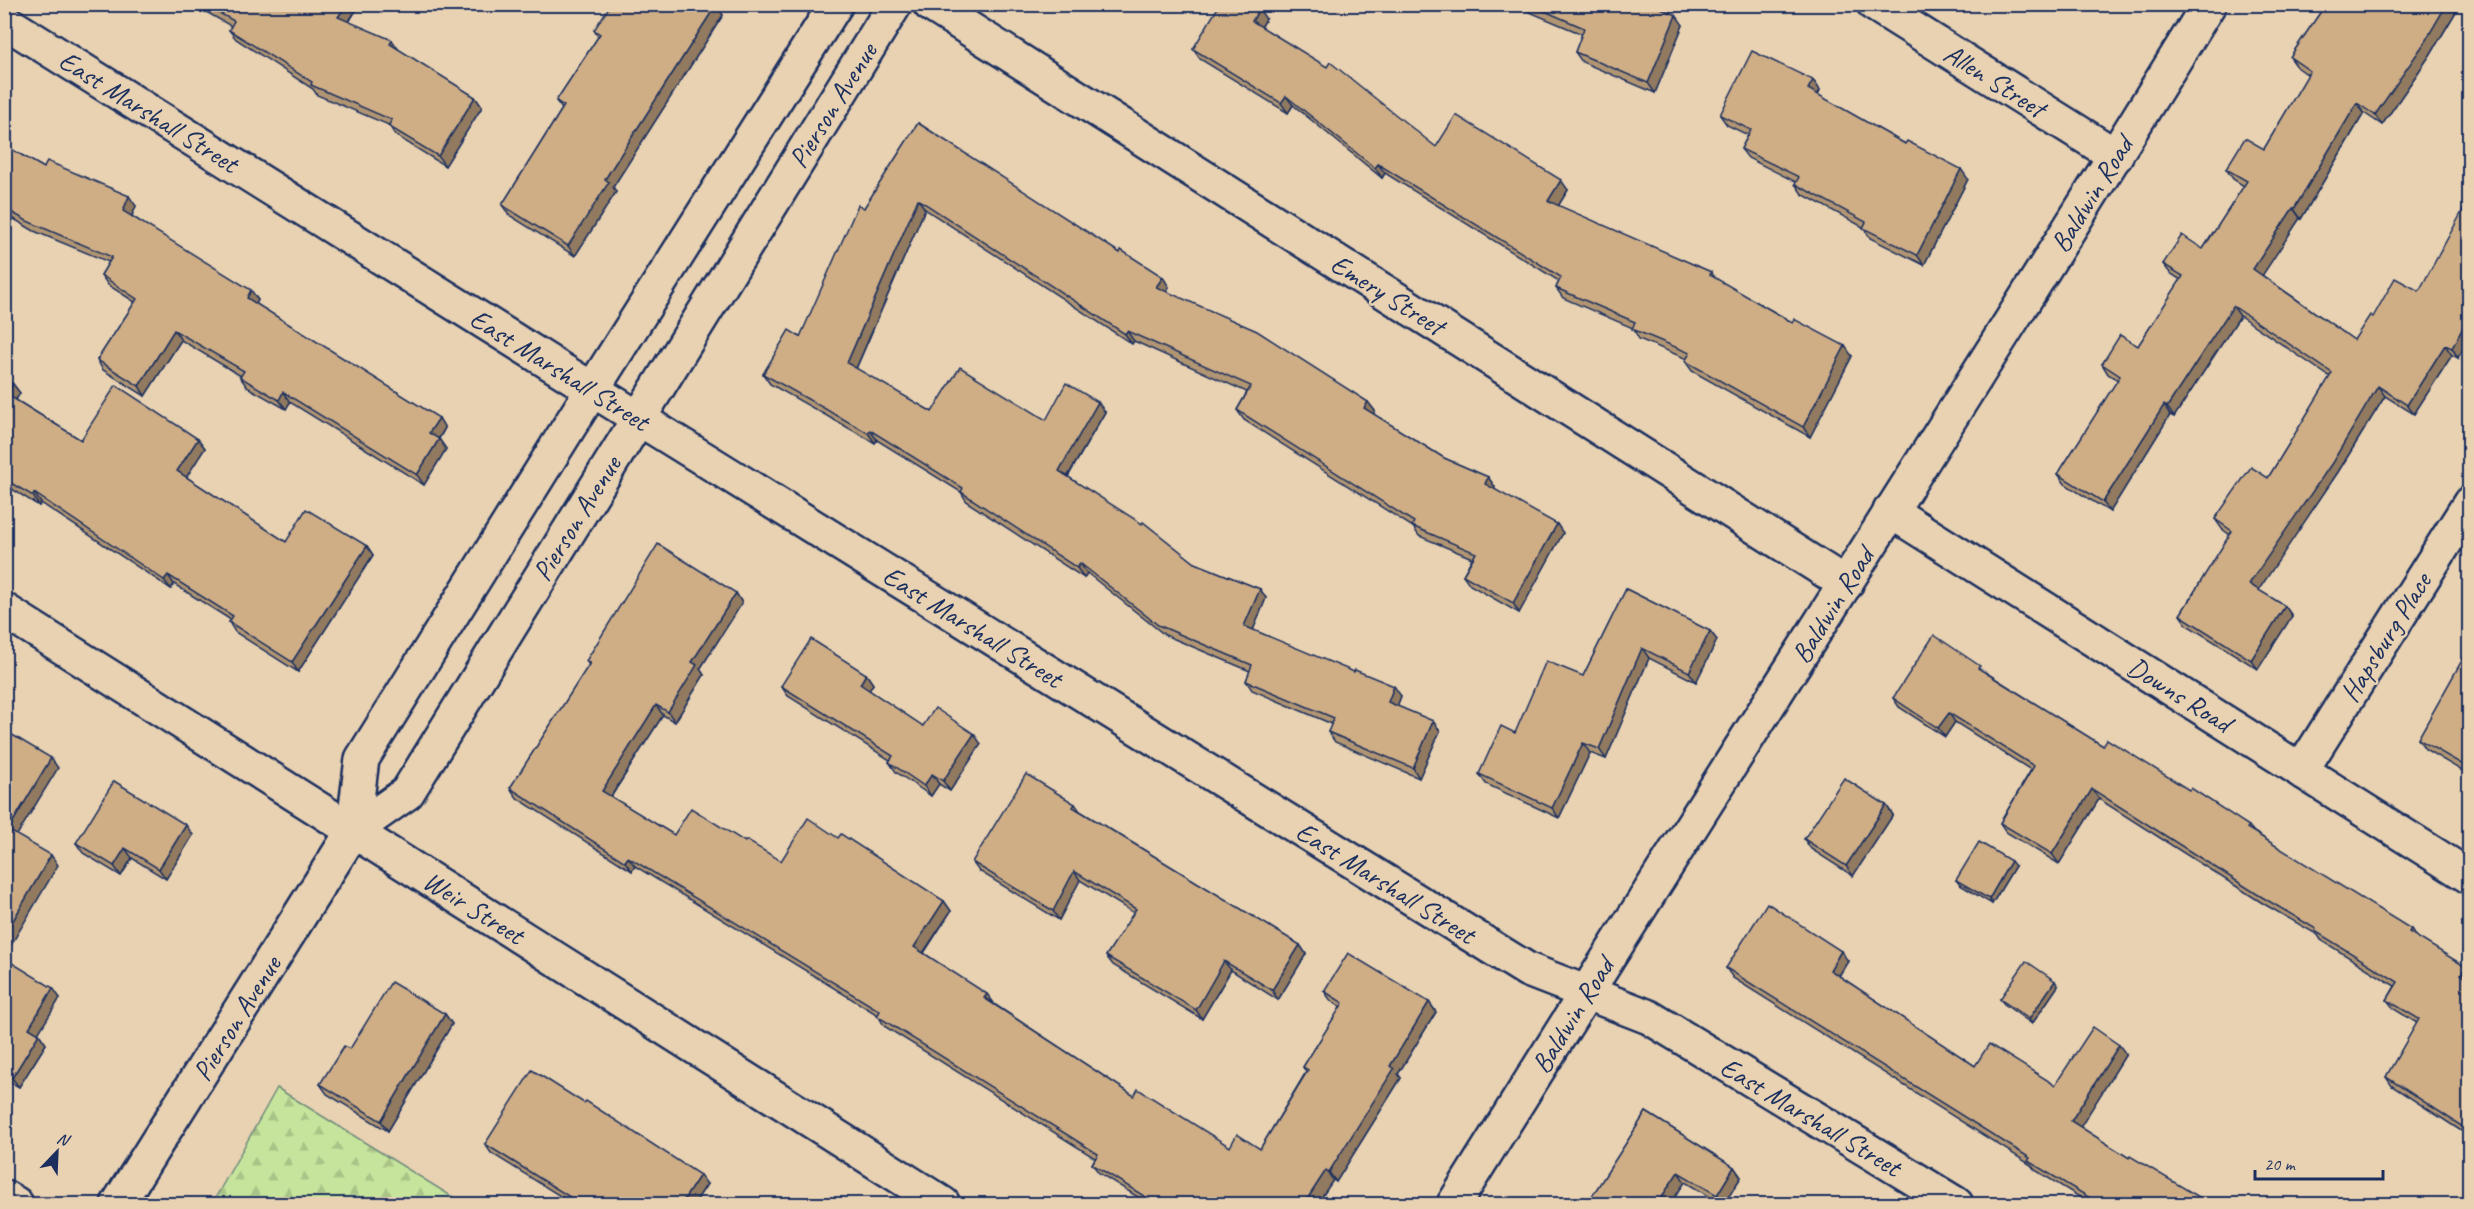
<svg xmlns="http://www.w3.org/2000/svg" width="2474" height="1209" font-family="Caveat,sans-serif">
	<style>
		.forest { fill: url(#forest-firs); stroke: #708a7c; stroke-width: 1.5 }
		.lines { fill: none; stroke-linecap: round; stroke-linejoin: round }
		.minor-casing { stroke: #1b2f5e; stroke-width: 38 }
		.secondary-casing { stroke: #1b2f5e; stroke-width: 38 }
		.minor { stroke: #e8d2b2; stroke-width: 33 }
		.secondary { stroke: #e8d2b2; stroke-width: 33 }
		.wall { fill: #b29673; stroke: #1b2f5e; stroke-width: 1.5 }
		.shaded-wall { fill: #917a5e; stroke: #1b2f5e; stroke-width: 1.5 }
		.building { fill: #cfae86; stroke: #1b2f5e; stroke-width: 1.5 }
		.labels { text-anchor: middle; stroke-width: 5; stroke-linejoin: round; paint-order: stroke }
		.street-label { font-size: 28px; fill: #1b2f5e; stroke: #e8d2b2 }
	</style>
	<defs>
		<pattern id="forest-firs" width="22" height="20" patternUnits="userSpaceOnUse" patternTransform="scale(1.5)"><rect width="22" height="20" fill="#c6e49b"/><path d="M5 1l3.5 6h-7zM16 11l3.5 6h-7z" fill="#aac488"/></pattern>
	</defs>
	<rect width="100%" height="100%" fill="#e8d2b2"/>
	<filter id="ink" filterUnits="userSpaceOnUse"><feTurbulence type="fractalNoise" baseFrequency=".0167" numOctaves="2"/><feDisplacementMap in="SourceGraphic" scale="12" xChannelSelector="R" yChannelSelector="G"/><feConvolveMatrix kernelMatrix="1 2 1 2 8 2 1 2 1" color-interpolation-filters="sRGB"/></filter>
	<g filter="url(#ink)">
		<path class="forest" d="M277,1088L464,1204H212Z"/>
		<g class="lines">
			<defs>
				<g id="minor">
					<path d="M930,4L1846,584"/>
					<path d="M1874,4L2116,156"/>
					<path d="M4,21L638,418L1528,970L1649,1017L1956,1204"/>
					<path d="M1890,511L2470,877"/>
					<path d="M4,610L943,1204"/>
					<path d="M2301,771L2470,503"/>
					<path d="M353,831L362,759L592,390L836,4"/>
					<path d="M4,1197L16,1204"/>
					<path d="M118,1204L353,831L407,793L895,4"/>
				</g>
				<path id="secondary" d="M1454,1204C1703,803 1961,407 2209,4"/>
			</defs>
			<use href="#minor" class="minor-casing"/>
			<use href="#secondary" class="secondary-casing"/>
			<use href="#minor" class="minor"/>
			<use href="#secondary" class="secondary"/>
		</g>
		<g class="wall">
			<path d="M192,4H360L349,22L399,50L475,97L482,107L445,166L395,135L389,125L317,95L313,89L236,39L229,30L231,26Z"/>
			<path d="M1517,4H1652L1683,25L1655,93L1582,62L1575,52L1582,34L1520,8Z"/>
			<path d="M1989,4H2001L1999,9Z"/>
			<path d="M2326,4H2453L2457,10L2430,55L2382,125L2364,113L2301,219L2300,218L2262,275L2354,340L2373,317L2419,291L2458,358L2452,355L2414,414L2385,396L2338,472L2258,590L2285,606L2292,616L2258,669L2187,625L2180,615L2230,535L2222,529L2215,519L2268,478L2330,377L2240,316L2174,417L2170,415L2110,512L2065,484L2058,474L2118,380L2108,374L2102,364L2138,346L2181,280L2170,273L2163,264L2203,249L2244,186L2233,179L2226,169L2264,149L2308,75L2297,67L2290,57Z"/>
			<path d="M716,5L723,15L613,187L616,192L575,256L509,215L502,205L562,109L556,101L598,37L594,30Z"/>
			<path d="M1266,19L1261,27L1436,147L1568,190L1558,206L1711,272L1716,279L1852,356L1810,437L1692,371L1685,361L1687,359L1639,339L1633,328L1563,298L1556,288L1559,281L1385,173L1382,178L1293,105L1288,113L1200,59L1193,49Z"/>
			<path d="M1813,80L1820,90L1818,95L1968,179L1924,265L1870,238L1863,227L1802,194L1795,184L1796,182L1748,158L1741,149L1748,135L1727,125L1720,115Z"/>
			<path d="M918,123L1169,287L1166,291L1368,402L1375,411L1373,414L1444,458L1488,477L1495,487L1494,489L1563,533L1519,613L1470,585L1463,575L1472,558L1419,536L1413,527L1244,420L1237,410L1247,392L1134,341L1132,344L925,209L856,369L932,412L1046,420L1105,412L1068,477L1195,563L1260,589L1266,598L1253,630L1401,696L1397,706L1440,731L1419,778L1335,742L1328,732L1332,724L1252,690L1246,681L1250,671L1165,635L1087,573L1084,578L967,502L961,492L877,440L875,443L770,384L763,374L800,337L864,208Z"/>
			<path d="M4,145L44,168L136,206L132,216L258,300L256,304L445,428L439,439L446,449L424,485L290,402L286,409L247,387L240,377L241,376L181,340L145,396L103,370L97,360L135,302L108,285L101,275L109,262L34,231L4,213Z"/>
			<path d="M4,378L13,384L20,393L16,400L81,440L198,439L205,448L186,477L286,542L367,546L373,555L298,672L235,632L229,622L231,620L174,584L171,589L41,503L39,506L4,484Z"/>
			<path d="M1626,589L1710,631L1717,640L1696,682L1649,658L1606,759L1590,753L1559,818L1486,784L1479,774L1583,676Z"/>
			<path d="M736,593L742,603L700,669L704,675L675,722L663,715L611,797L674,835L745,842L781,861L838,838L944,901L951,911L924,953L994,1004L1134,1096L1230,1147L1260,1149L1306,1072L1303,1067L1341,1007L1331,1001L1324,991L1429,1002L1436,1012L1398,1074L1401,1078L1336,1182L1333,1180L1317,1204H1149L1099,1173L1092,1164L1095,1158L884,1026L878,1015L635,866L632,871L517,798L510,788L589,665L586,661Z"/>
			<path d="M2469,648V775L2425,749L2418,739Z"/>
			<path d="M1985,672L2103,746L2249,826L2254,832L2469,972V1136L2392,1086L2386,1077L2417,1023L2394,1009L2387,1000L2395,986L2321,940L2318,935L2264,904L2099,799L2059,864L2006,832L2000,823L2031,770L1955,722L1945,737L1899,707L1893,698Z"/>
			<path d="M866,674L873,684L869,690L923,726L981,744L950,791L939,784L931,796L896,772L889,762L890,760L788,696L781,686Z"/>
			<path d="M1075,804L1080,811L1300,945L1306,954L1278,1000L1231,970L1202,1019L1113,965L1106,956L1134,913L1080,880L1059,920L979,871L972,862Z"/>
			<path d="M1886,805L1893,815L1853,876L1811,849L1804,839Z"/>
			<path d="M193,835L166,879L132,858L121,876L83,853L76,843Z"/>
			<path d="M2015,866L1992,904L1960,885L1956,880Z"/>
			<path d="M4,958L60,998L38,1033L46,1044L19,1087L4,1079Z"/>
			<path d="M1848,961L1839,976L1975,1066L2055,1085L2126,1054L2080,1127L2129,1158L2211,1204H2091L2035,1170L2031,1165L1733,978L1726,968Z"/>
			<path d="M2058,986L2032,1024L2004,1004L2000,999Z"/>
			<path d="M445,1014L452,1024L388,1131L327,1094L320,1084L350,1049Z"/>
			<path d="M1646,1112L1734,1167L1741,1177L1724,1204H1722L1685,1182L1670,1204H1587Z"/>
			<path d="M485,1144L707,1184L694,1204H573L491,1153Z"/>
		</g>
		<g class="shaded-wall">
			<path d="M347,4H360L345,27L338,17Z"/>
			<path d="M2447,4H2453L2457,10L2430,55L2382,125L2375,115Z"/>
			<path d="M716,5L723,15L613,187L616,192L575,256L568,246L605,179Z"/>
			<path d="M1259,9L1266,19L1259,31L1252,21Z"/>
			<path d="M1676,15L1683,25L1655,93L1648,83Z"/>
			<path d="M392,40L399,50L390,44Z"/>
			<path d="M1813,80L1820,90L1815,99L1808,89Z"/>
			<path d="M1286,96L1293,105L1288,113L1281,103Z"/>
			<path d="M475,97L482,107L445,166L438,156Z"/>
			<path d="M2357,103L2364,113L2301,219L2294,209Z"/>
			<path d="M1378,164L1385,173L1382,178L1375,168Z"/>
			<path d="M1961,169L1968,179L1924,265L1917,255Z"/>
			<path d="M1561,180L1568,190L1555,211L1548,201Z"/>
			<path d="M129,196L136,206L130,220L123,211Z"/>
			<path d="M918,199L925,209L854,373L847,363Z"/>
			<path d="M2293,208L2300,218L2260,279L2253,269Z"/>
			<path d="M1163,277L1169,287L1163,297L1156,287Z"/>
			<path d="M251,290L258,300L254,308L247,298Z"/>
			<path d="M2233,306L2240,316L2174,417L2167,407Z"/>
			<path d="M2469,316V338L2458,358L2452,348Z"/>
			<path d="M174,330L181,340L145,396L139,386Z"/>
			<path d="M1127,331L1134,341L1132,344L1125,334Z"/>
			<path d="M2445,345L2452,355L2414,414L2407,405Z"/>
			<path d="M1845,346L1852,356L1810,437L1803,427Z"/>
			<path d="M13,384L20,393L13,404L6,394Z"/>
			<path d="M2378,386L2385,396L2338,472L2256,594L2249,584Z"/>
			<path d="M283,392L290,402L286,409L279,400Z"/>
			<path d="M1098,402L1105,412L1065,481L1059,471Z"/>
			<path d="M1368,402L1375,411L1371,418L1364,408Z"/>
			<path d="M2164,405L2170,415L2110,512L2103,502Z"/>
			<path d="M439,418L445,428L436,443L429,433Z"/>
			<path d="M870,430L877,440L875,443L868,433Z"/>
			<path d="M198,439L205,448L184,481L177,471Z"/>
			<path d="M439,439L446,449L424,485L417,475Z"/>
			<path d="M1488,477L1495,487L1492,494L1485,484Z"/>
			<path d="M34,493L41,503L39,506L33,496Z"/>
			<path d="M1557,524L1563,533L1519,613L1513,603Z"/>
			<path d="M367,546L373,555L298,672L292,662Z"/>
			<path d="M1080,563L1087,573L1084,578L1077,568Z"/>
			<path d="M168,575L174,584L171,589L164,580Z"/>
			<path d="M1260,589L1266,598L1251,635L1244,626Z"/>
			<path d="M736,593L742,603L700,669L704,675L675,722L668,712L692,662Z"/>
			<path d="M2285,606L2292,616L2258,669L2251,660Z"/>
			<path d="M1710,631L1717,640L1696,682L1689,672Z"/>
			<path d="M1642,648L1649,658L1606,759L1599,749Z"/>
			<path d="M866,674L873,684L867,694L860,684Z"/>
			<path d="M1394,686L1401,696L1395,712L1388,702Z"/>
			<path d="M656,705L663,715L608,801L602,791Z"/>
			<path d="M1949,713L1955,722L1945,737L1938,728Z"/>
			<path d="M1433,721L1440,731L1419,778L1413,768Z"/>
			<path d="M974,734L981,744L950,791L943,781Z"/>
			<path d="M1583,743L1590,753L1559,818L1552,808Z"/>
			<path d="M51,758L58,768L14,840L8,830Z"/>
			<path d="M2466,764L2469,770V773L2465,766Z"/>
			<path d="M932,774L939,784L931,796L924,786Z"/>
			<path d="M2092,789L2099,799L2059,864L2052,854Z"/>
			<path d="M1886,805L1893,815L1853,876L1846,866Z"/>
			<path d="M186,825L193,835L166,879L159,869Z"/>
			<path d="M125,848L132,858L121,876L114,866Z"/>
			<path d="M51,855L58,865L4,957V936Z"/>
			<path d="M628,857L635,866L632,871L625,862Z"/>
			<path d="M2011,861L2015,866L1992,904L1989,899Z"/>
			<path d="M1074,871L1080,880L1059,920L1053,911Z"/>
			<path d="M944,901L951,911L921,956L914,947Z"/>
			<path d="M2411,929L2418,938L2409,932Z"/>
			<path d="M1300,945L1306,954L1278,1000L1272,990Z"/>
			<path d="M1841,951L1848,961L1837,979L1830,970Z"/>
			<path d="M1224,961L1231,970L1202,1019L1196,1010Z"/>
			<path d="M2466,967L2469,972V980L2461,974Z"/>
			<path d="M2055,981L2058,986L2032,1024L2029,1019Z"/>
			<path d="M53,988L60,998L36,1037L29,1028Z"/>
			<path d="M987,994L994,1003L984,998Z"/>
			<path d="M1429,1002L1436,1012L1398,1074L1401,1078L1336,1182L1329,1172L1390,1066Z"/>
			<path d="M445,1014L452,1024L388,1131L381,1121Z"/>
			<path d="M39,1034L46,1044L19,1087L12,1078Z"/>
			<path d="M2119,1045L2126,1054L2078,1131L2071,1121Z"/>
			<path d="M1734,1167L1741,1177L1724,1204H1723L1717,1195Z"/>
			<path d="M1326,1170L1333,1180L1317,1204H1304Z"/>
			<path d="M1678,1172L1685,1182L1670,1204H1657Z"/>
			<path d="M700,1175L707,1184L694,1204H681Z"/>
		</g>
		<g class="building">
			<path d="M203,4H347L338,17L392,40L390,44L475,97L438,156L388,126L392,120L311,85L312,82L229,30L234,21Z"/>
			<path d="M611,4H715L716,5L605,179L609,182L568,246L502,205L564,106L556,101L600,34L594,30Z"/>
			<path d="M1220,4H1252L1259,9L1252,21L1327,67L1330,62L1436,147L1456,115L1561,180L1548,201L1711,272L1710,275L1793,323L1794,319L1845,346L1803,427L1685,361L1690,353L1632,329L1635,322L1556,288L1561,277L1378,164L1375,168L1286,96L1281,103L1193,49Z"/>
			<path d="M1528,4H1652L1676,15L1648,83L1575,52L1584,28Z"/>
			<path d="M2326,4H2447L2423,45L2375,115L2357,103L2294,209L2293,208L2253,269L2354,340L2370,315L2373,317L2395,278L2419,291L2469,199V316L2452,348L2445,345L2407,405L2378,386L2332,463L2249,584L2285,606L2251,660L2180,615L2232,531L2215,519L2251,467L2268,478L2332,373L2233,306L2167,407L2164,405L2103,502L2058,474L2120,376L2102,364L2120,335L2138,346L2183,276L2163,264L2182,235L2203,249L2247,181L2226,169L2245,138L2264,149L2310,71L2290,57Z"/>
			<path d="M1752,51L1813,80L1808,89L1905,144L1907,141L1961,169L1917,255L1863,228L1866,222L1795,184L1799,177L1741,149L1751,130L1720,115Z"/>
			<path d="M918,123L1120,253L1121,250L1163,277L1156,287L1257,331L1368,402L1364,408L1444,458L1488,477L1485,484L1557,524L1513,603L1463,575L1476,553L1412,526L1414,522L1237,410L1251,386L1127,331L1125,334L918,199L847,363L932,412L960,367L1046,420L1066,383L1098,402L1059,471L1142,524L1143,522L1195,563L1260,589L1244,626L1354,672L1355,670L1394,686L1388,702L1433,721L1413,768L1328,732L1334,718L1246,681L1252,665L1158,625L1080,563L1077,568L961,492L963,488L870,430L868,433L763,374L789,330L800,337L858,205L864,208Z"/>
			<path d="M4,145L44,168L47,161L129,196L123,211L251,290L247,298L439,418L429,433L439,439L417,475L283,392L279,400L240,377L244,371L174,330L139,386L97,360L137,299L101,275L112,257L27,221L4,208Z"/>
			<path d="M4,378L13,384L6,394L81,440L116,385L198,439L177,471L286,542L306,509L367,546L292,662L229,622L233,616L168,575L164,580L34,493L33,496L4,479Z"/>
			<path d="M658,544L736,593L692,662L697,665L668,712L656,705L602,791L674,835L691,808L745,842L746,840L781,861L808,818L838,838L841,834L944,901L914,947L987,994L984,998L1134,1096L1138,1089L1230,1147L1237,1134L1260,1149L1308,1070L1303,1067L1343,1003L1324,991L1348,953L1429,1002L1390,1066L1394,1069L1329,1172L1326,1170L1304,1204H1150L1152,1201L1092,1164L1098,1154L877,1016L880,1011L628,857L625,862L510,788L590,663L586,661Z"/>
			<path d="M1626,589L1710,631L1689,672L1642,648L1599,749L1583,743L1552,808L1479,774L1501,726L1515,733L1546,661L1583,676Z"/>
			<path d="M1934,635L1980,666L1978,668L2103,746L2107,739L2189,790L2191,788L2249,826L2247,828L2411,929L2409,932L2466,967L2461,974L2469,980V1131L2386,1077L2419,1019L2387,1000L2398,982L2315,931L2316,929L2257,894L2092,789L2052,854L2000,823L2034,766L1949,713L1938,728L1893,698Z"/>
			<path d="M811,639L866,674L860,684L923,726L935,708L974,734L943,781L932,774L924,786L889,762L893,756L781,686Z"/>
			<path d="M2469,648V767L2466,764L2465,766L2418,739Z"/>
			<path d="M4,730L51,758L8,830L51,855L4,936Z"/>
			<path d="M1026,774L1075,804L1073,807L1300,945L1272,990L1224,961L1196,1010L1106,956L1136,909L1074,871L1053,911L972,862Z"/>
			<path d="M1844,778L1886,805L1846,866L1804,839Z"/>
			<path d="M114,781L186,825L159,869L125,848L114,866L76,843Z"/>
			<path d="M1979,842L2011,861L1989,899L1956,880Z"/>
			<path d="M1767,903L1841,951L1830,970L1975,1066L1989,1044L2055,1085L2093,1027L2119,1045L2071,1121L2129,1158L2130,1156L2211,1204H2100L2028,1161L2030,1158L1726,968Z"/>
			<path d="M4,958L53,988L29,1028L39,1034L12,1078L4,1073Z"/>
			<path d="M2026,961L2055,981L2029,1019L2000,999Z"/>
			<path d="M391,982L445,1014L381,1121L320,1084L344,1046L350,1049Z"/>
			<path d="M532,1070L584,1103L586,1101L700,1175L681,1204H581L485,1144Z"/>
			<path d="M1646,1112L1734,1167L1717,1195L1678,1172L1657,1204H1587Z"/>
		</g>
	</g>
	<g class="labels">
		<g class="street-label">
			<text transform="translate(1995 80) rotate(32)" y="10">Allen Street</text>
			<text transform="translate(832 105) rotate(-58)" y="10">Pierson Avenue</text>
			<text transform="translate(149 111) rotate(32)" y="10">East Marshall Street</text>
			<text transform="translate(2091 194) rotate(-58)" y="10">Baldwin Road</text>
			<text transform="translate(1388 294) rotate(32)" y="10">Emery Street</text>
			<text transform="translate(560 369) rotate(32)" y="10">East Marshall Street</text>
			<text transform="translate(576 518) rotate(-58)" y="10">Pierson Avenue</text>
			<text transform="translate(1832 605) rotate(-58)" y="10">Baldwin Road</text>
			<text transform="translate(973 626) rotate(32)" y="10">East Marshall Street</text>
			<text transform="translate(2385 637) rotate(-58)" y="10">Hapsburg Place</text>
			<text transform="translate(2180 694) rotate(32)" y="10">Downs Road</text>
			<text transform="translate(1386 882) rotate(32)" y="10">East Marshall Street</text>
			<text transform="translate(474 907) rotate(32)" y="10">Weir Street</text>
			<text transform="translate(1572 1015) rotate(-58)" y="10">Baldwin Road</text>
			<text transform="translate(236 1018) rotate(-58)" y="10">Pierson Avenue</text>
			<text transform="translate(1811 1116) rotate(31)" y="10">East Marshall Street</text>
		</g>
	</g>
	<rect width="2474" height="1209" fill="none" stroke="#e8d2b2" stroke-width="24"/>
	<rect x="12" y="12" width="2450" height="1185" fill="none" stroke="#1b2f5e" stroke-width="2" filter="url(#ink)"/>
	<g transform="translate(57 1152) rotate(23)" stroke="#e8d2b2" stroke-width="4.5" paint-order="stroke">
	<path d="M0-4.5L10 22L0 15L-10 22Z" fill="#1b2f5e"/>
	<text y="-9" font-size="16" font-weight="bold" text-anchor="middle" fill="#1b2f5e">N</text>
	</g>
	<path d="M2255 1170v9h128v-9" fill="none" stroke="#1b2f5e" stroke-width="3"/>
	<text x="2264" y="1170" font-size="18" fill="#1b2f5e" stroke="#e8d2b2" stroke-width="4.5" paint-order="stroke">20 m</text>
</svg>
